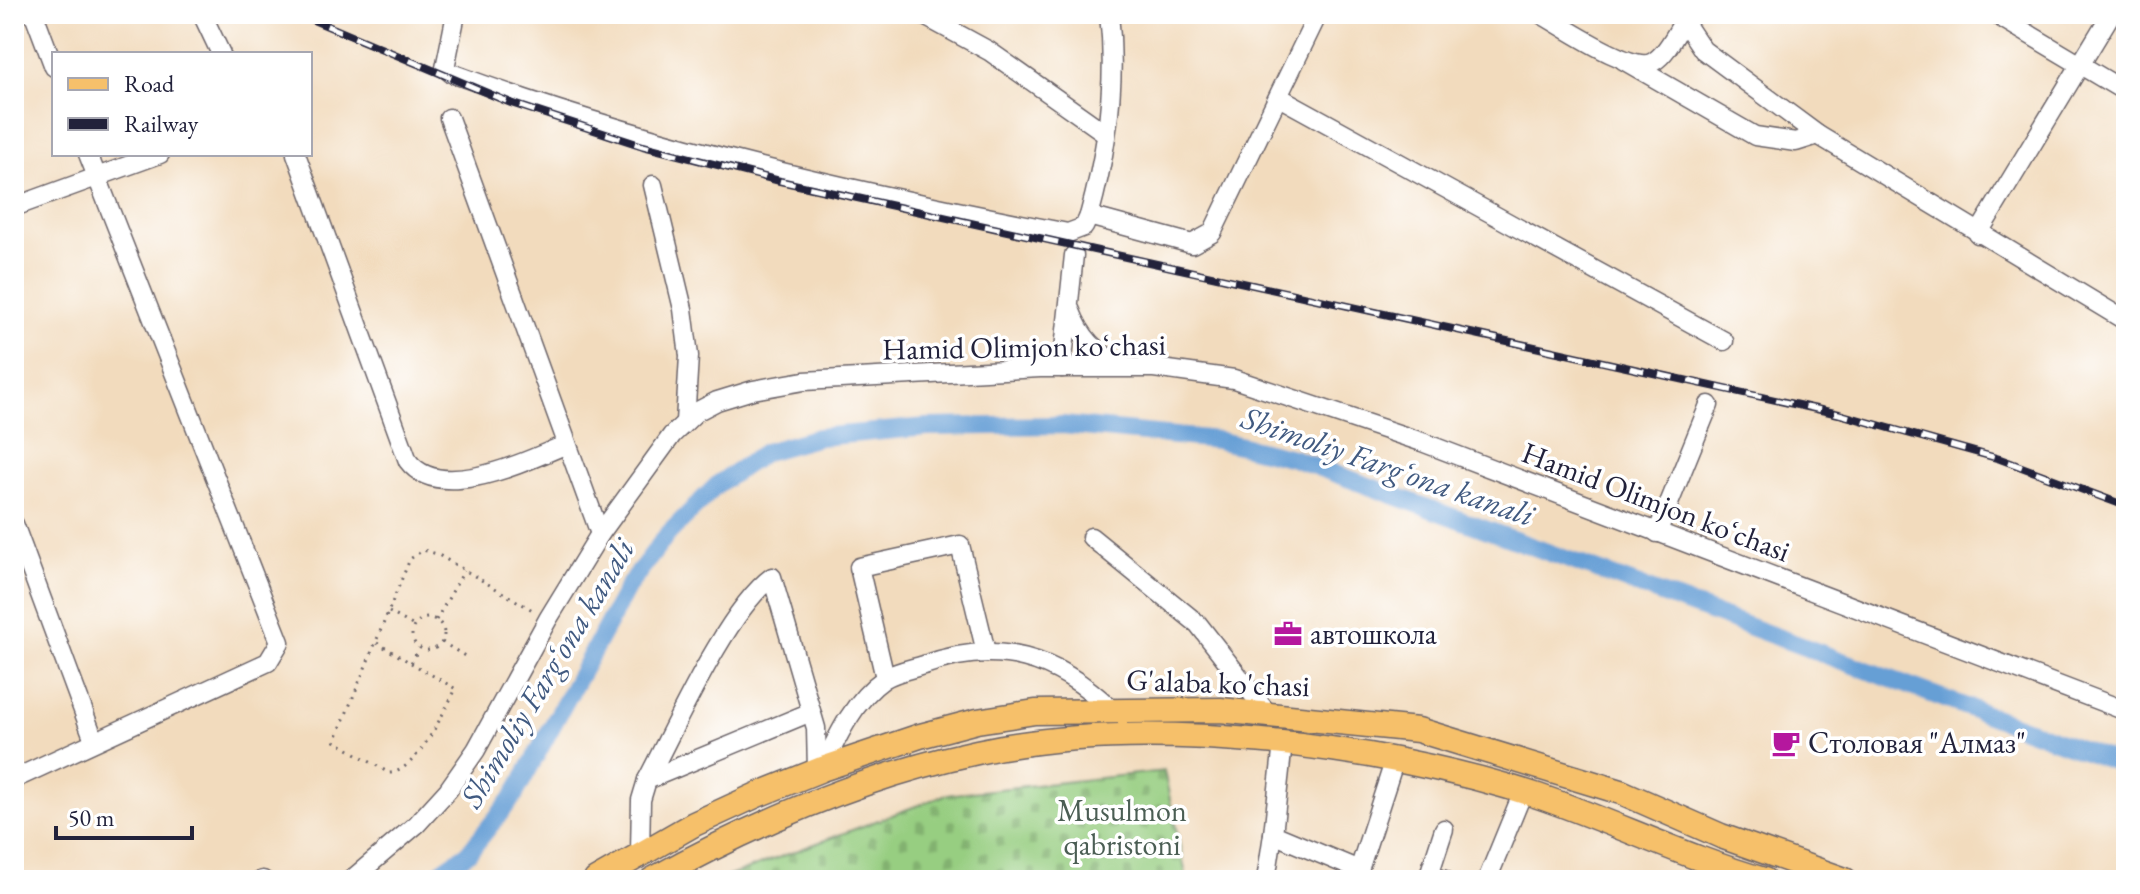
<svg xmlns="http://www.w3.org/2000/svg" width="2140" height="894" font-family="'EB Garamond',serif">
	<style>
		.cemetery { fill: url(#cemetery-stones); stroke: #5c785e; stroke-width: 2 }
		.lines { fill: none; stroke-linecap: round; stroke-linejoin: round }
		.canal { stroke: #669fd5; stroke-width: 18 }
		.minor-casing { stroke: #6b6368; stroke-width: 21 }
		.major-casing { stroke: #6b6368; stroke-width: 27 }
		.path { stroke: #6b6368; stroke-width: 3; stroke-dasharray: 2 6; stroke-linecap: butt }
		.minor { stroke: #fff; stroke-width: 18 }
		.major { stroke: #f6c06b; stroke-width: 24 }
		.rail-casing { stroke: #22223b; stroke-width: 8 }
		.rail { stroke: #fff; stroke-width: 5; stroke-dasharray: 15; stroke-linecap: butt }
		.labels { text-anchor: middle; stroke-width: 7; stroke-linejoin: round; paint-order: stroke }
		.street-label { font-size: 30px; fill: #22223b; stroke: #fff }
		.poi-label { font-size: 30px; fill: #22223b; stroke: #fff; text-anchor: start }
		.park-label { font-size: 30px; fill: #4b5e54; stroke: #fff }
		.water-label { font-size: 32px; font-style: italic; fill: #415a80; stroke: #fff }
	</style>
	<defs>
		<pattern id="cemetery-stones" width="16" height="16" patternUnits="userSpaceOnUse" patternTransform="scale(2)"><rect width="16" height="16" fill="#97ce81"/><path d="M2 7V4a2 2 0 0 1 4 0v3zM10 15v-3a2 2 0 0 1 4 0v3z" fill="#82b170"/></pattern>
	</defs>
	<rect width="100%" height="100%" fill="#fff"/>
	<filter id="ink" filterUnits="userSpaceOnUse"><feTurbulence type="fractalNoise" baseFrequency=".0125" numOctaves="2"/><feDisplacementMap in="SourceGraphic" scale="16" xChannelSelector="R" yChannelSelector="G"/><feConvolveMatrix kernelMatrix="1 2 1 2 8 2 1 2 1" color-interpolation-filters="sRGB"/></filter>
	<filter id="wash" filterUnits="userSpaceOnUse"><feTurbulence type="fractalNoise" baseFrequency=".006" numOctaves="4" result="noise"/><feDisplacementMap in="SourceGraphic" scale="32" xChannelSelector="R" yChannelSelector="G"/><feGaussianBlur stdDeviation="1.8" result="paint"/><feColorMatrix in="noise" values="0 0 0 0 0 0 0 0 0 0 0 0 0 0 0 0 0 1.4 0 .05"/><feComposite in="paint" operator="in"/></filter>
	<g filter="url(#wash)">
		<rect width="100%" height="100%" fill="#f2dbbd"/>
		<path class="cemetery" d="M1164,771L1187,880H719L945,795Z"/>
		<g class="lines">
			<path class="canal" d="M429,880L468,853L514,796L629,585L667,535L718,484L765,452L819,437L927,427L1063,425L1217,440L1293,458L2126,766"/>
		</g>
	</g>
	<g filter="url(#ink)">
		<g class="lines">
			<defs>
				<g id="minor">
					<path d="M34,14L54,67"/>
					<path d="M202,14L221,54"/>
					<path d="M456,14L445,68L451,73C651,147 859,193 1068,233L1084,227L1089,216"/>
					<path d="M921,14L989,51L1105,133"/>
					<path d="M1109,14C1117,82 1107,151 1089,216L1192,244L1212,233L1318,14"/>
					<path d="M1541,14C1563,26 1632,74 1653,62C1666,55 1676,34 1683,22"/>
					<path d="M1679,14L1703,50L1818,135L2126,321"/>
					<path d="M1995,14L2126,92"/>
					<path d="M1623,60L1755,136L1796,142L1818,135"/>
					<path d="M1279,97L1724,341"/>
					<path d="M449,118L600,534"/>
					<path d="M296,154L408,461C440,504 528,460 567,444"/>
					<path d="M653,185L683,309L689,356L685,422"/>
					<path d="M14,207L160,154"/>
					<path d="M1978,234L2111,14"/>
					<path d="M1070,309C1081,338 1095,353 1124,366"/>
					<path d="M1062,368L1074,255"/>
					<path d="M14,524L94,740"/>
					<path d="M1657,533L1709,405"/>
					<path d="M1091,537L1198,624L1268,714"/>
					<path d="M885,678L859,567L960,545L986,652"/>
					<path d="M1283,743L1273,834L1359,870L1395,759"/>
					<path d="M822,769C837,737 854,700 884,679C894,672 911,669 924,665C998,639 1056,656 1112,710"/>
					<path d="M14,779L268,662L280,642L88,154"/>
					<path d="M647,780C675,727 727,610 772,577L816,728L817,771"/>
					<path d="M1444,829L1429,875L1445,880"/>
					<path d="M640,853L641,800L647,780L811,712"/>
					<path d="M262,880H263"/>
					<path d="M351,880L417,824L448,790L476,750L548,619L600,534L672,435L696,412L717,401L753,390L804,381L1040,368H1154L1234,379L1422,442L2126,711"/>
					<path d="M1266,880L1273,834"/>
					<path d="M1487,880L1523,792"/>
				</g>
				<g id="major">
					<path d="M596,880L694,824L757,795L822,769L920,736L977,721L1035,712L1220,710L1418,730L1621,792L1721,836L1845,880"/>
					<path d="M652,880C753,824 864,776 977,752C1144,716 1376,743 1538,796C1614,822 1687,858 1764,880"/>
				</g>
			</defs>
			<use href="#minor" class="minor-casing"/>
			<use href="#major" class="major-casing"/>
			<g class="path">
				<path d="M389,612L414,626"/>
				<circle cx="428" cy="634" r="16"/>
				<path d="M436,620L464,571"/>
				<path d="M442,642L468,658"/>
				<path d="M377,643L411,663L419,648"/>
				<path d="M411,663L456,689C443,712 417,772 389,773L335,741L410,559L423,550L437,554L534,611"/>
			</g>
			<use href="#minor" class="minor"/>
			<use href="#major" class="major"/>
			<defs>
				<path id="rail" d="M299,14L511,103L643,146L780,181L1839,414L2000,459L2126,506"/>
			</defs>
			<use href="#rail" class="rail-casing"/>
			<use href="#rail" class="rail"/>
		</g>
	</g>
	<defs>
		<symbol id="office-bare" viewBox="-9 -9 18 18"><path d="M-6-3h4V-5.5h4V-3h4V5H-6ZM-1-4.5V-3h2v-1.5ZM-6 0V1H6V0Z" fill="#b5179e" stroke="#fff" stroke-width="2.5" paint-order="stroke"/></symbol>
		<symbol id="cafe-bare" viewBox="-9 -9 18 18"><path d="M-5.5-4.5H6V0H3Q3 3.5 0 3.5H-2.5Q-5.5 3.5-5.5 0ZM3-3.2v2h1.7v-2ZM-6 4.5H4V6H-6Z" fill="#b5179e" stroke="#fff" stroke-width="2.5" paint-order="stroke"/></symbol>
	</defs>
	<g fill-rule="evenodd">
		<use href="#office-bare" x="1268" y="614" width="40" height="40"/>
		<use href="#cafe-bare" x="1766" y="723" width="40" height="40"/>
	</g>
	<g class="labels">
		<g class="street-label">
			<text transform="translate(1024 347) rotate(-1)" y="10">Hamid Olimjon koʻchasi</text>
			<text transform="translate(1656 502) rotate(21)" y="10">Hamid Olimjon koʻchasi</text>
			<text transform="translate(1218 683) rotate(2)" y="10">G'alaba ko'chasi</text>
		</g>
		<g class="poi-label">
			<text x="1310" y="644">автошкола</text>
			<text x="1808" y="753">Столовая "Алмаз"</text>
		</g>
		<g class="park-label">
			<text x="1122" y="821">Musulmon<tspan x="1122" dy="34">qabristoni</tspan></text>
		</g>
		<g class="water-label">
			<text transform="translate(1388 466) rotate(19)" y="11">Shimoliy Fargʻona kanali</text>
			<text transform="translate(547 673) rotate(-59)" y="11">Shimoliy Fargʻona kanali</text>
		</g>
	</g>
	<rect width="2140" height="894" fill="none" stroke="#fff" stroke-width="48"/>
	<rect x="52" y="52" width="260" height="104" fill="#ffffff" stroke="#a7a7b1" stroke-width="2"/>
	<rect x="68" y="78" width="40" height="12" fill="#f6c06b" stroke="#a7a7b1" stroke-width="2"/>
	<text x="124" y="92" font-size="24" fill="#22223b">Road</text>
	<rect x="68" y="118" width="40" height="12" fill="#22223b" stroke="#a7a7b1" stroke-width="2"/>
	<text x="124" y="132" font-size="24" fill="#22223b">Railway</text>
	<path d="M56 826v12h136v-12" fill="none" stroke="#22223b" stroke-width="4"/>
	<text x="68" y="826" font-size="24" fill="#22223b" stroke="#ffffff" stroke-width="6" paint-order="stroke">50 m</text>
</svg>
